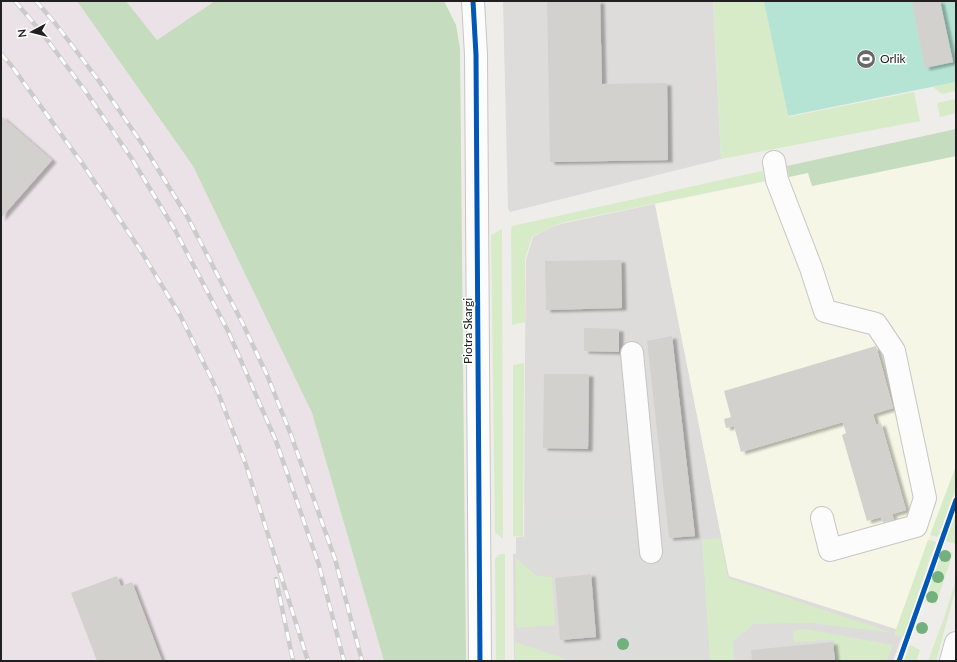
<svg xmlns="http://www.w3.org/2000/svg" width="957" height="662" font-family="Lato,sans-serif">
	<style>
		.residential { fill: #dddcda }
		.industrial { fill: #ebe2e7 }
		.education { fill: #f5f6e5 }
		.religious { fill: #dcdcda }
		.grass { fill: #d7ebc9 }
		.forest { fill: #c6dcbf }
		.pitch { fill: #b5e4d5 }
		.building { fill: #d2d1ce; filter: url(#shadow) }
		.lines { fill: none; stroke-linecap: round; stroke-linejoin: round }
		.minor-casing { stroke: #c7c6c5; stroke-width: 24 }
		.minor { stroke: #fcfcfc; stroke-width: 22 }
		.rail-casing { stroke: #cbcbca; stroke-width: 4.5 }
		.rail { stroke: #fff; stroke-width: 3; stroke-dasharray: 9; stroke-linecap: butt }
		.cycleway-casing { stroke: #fff; stroke-width: 8 }
		.cycleway { stroke: #0057b8; stroke-width: 5 }
		.tree { fill: #73b07d }
		.labels { text-anchor: middle; stroke-width: 3; stroke-linejoin: round; paint-order: stroke }
		.poi-label { font-size: 12px; fill: #202020; stroke: #fff; text-anchor: start }
		.street-label { font-size: 12px; fill: #202020; stroke: #fff }
	</style>
	<defs>
		<filter id="shadow"><feDropShadow dx="4.5" dy="2.5" stdDeviation="1" flood-color="#0004"/></filter>
	</defs>
	<rect width="100%" height="100%" fill="#eeede9"/>
	<g class="residential">
		<path d="M503,1H713L721,159L510,212L508,208Z"/>
		<path d="M655,204L729,576L896,629L902,636L893,661H514L513,554L524,553L525,355L526,260L533,237L552,227L565,223Z"/>
	</g>
	<g class="industrial">
		<path d="M1,1H77L193,166L312,413L384,661H1Z"/>
		<path d="M126,1H215L157,40Z"/>
	</g>
	<path class="education" d="M956,156V466L896,629L729,576L655,204L808,173L812,186Z"/>
	<path class="religious" d="M531,519L633,522V541L702,543L709,661H611L608,660L602,572L593,567L537,575L516,554V537H530Z"/>
	<g class="grass">
		<path d="M713,1H765L788,117L914,92L920,121L721,159Z"/>
		<path d="M956,82V91L942,94L933,87Z"/>
		<path d="M956,99V113L940,117L937,103Z"/>
		<path d="M762,171L765,181L565,222L552,227L532,237L525,259V322L512,325L511,231L512,226Z"/>
		<path d="M502,229L503,539L495,532L491,235Z"/>
		<path d="M524,363L523,537L513,536V365Z"/>
		<path d="M956,466V488L938,537L930,535Z"/>
		<path d="M956,512V544L945,541Z"/>
		<path d="M720,538L728,578L893,633L812,623L754,624L733,641L734,661H710L702,540Z"/>
		<path d="M928,540L936,542C924,573 915,606 904,637L894,635Z"/>
		<path d="M942,549L953,553L936,604L925,601Z"/>
		<path d="M500,554H505V661H496L495,559Z"/>
		<path d="M516,558L537,576L552,577L555,625L516,628Z"/>
		<path d="M956,580V588L936,661H928L944,618Z"/>
		<path d="M804,629L893,645L887,661H836L834,640L794,642L793,631Z"/>
		<path d="M515,642L572,661H515Z"/>
		<path d="M910,645L920,650L916,661H904Z"/>
	</g>
	<g class="forest">
		<path d="M77,1H126L157,40L215,1H444L456,25L460,48L466,661H384L312,413L193,166Z"/>
		<path d="M956,129V156L812,186L808,173L789,177L787,166Z"/>
	</g>
	<path class="pitch" d="M764,1H956V82L788,116Z"/>
	<g class="building">
		<path d="M547,1H600L602,84L667,83L668,160L550,162Z"/>
		<path d="M923,1H940L953,62L925,68L912,3Z"/>
		<path d="M1,116L52,160L1,218Z"/>
		<path d="M621,260L622,308L546,310L545,261Z"/>
		<path d="M584,328L619,329V352L584,351Z"/>
		<path d="M672,336L695,536L669,538L647,341Z"/>
		<path d="M876,346L893,408L873,414L876,425L881,423L906,510L892,514L894,520L883,523L881,517L867,521L842,435L846,433L843,422L741,452L734,426L726,428L724,419L731,417L724,391Z"/>
		<path d="M544,374H589L588,449L543,448Z"/>
		<path d="M591,574L596,637L560,640L555,578Z"/>
		<path d="M117,576L121,586L132,582L162,661H97L71,593Z"/>
		<path d="M833,642L835,661H752L751,650Z"/>
	</g>
	<g class="lines">
		<defs>
			<g id="minor">
				<path d="M473,1L476,55L480,661"/>
				<path d="M774,162L777,180L811,268L825,311L876,324L894,351L925,498L916,526L830,550L822,518"/>
				<path d="M632,353L651,552"/>
				<path d="M951,661L956,643"/>
			</g>
		</defs>
		<use href="#minor" class="minor-casing"/>
		<use href="#minor" class="minor"/>
		<defs>
			<g id="rail">
				<path d="M15,1L42,33L86,92L132,159L175,230L228,331L276,441L319,565L344,661"/>
				<path d="M36,1L55,23L99,81L145,148L188,218L242,322L267,375L291,435L335,559L362,661"/>
				<path d="M1,54L11,65L84,166L139,248L180,315L217,390L246,465L308,661"/>
				<path d="M276,579L293,661"/>
			</g>
		</defs>
		<use href="#rail" class="rail-casing"/>
		<use href="#rail" class="rail"/>
		<defs>
			<g id="cycleway">
				<path d="M473,1L476,55L480,661"/>
				<path d="M899,661L956,500"/>
			</g>
		</defs>
		<use href="#cycleway" class="cycleway-casing"/>
		<use href="#cycleway" class="cycleway"/>
	</g>
	<g class="tree">
		<circle cx="945" cy="556" r="6"/>
		<circle cx="938" cy="577" r="6"/>
		<circle cx="932" cy="597" r="6"/>
		<circle cx="922" cy="628" r="6"/>
		<circle cx="623" cy="644" r="6"/>
	</g>
	<defs>
		<symbol id="stadium-disc" viewBox="-11 -11 22 22"><circle r="9.5" fill="#686866" stroke="#fff"/><path d="M0-5a6.5 5 0 1 0 0 10a6.5 5 0 1 0 0-10ZM-3.5-1.8h7v3.6h-7Z" fill="#fff"/></symbol>
	</defs>
	<g fill-rule="evenodd">
		<use href="#stadium-disc" x="855" y="48" width="22" height="22"/>
	</g>
	<g class="labels">
		<g class="poi-label">
			<text x="880" y="63">Orlik</text>
		</g>
		<g class="street-label">
			<text transform="translate(468 331) rotate(-90)" y="4">Piotra Skargi</text>
		</g>
	</g>
	<rect width="957" height="662" fill="none" stroke="#202020" stroke-width="4"/>
	<g transform="translate(32 32) rotate(263)" stroke="#ffffff" stroke-width="3" paint-order="stroke">
	<path d="M0-3L7 15L0 10L-7 15Z" fill="#202020"/>
	<text y="-6" font-size="11" font-weight="bold" text-anchor="middle" fill="#202020">N</text>
	</g>
</svg>
